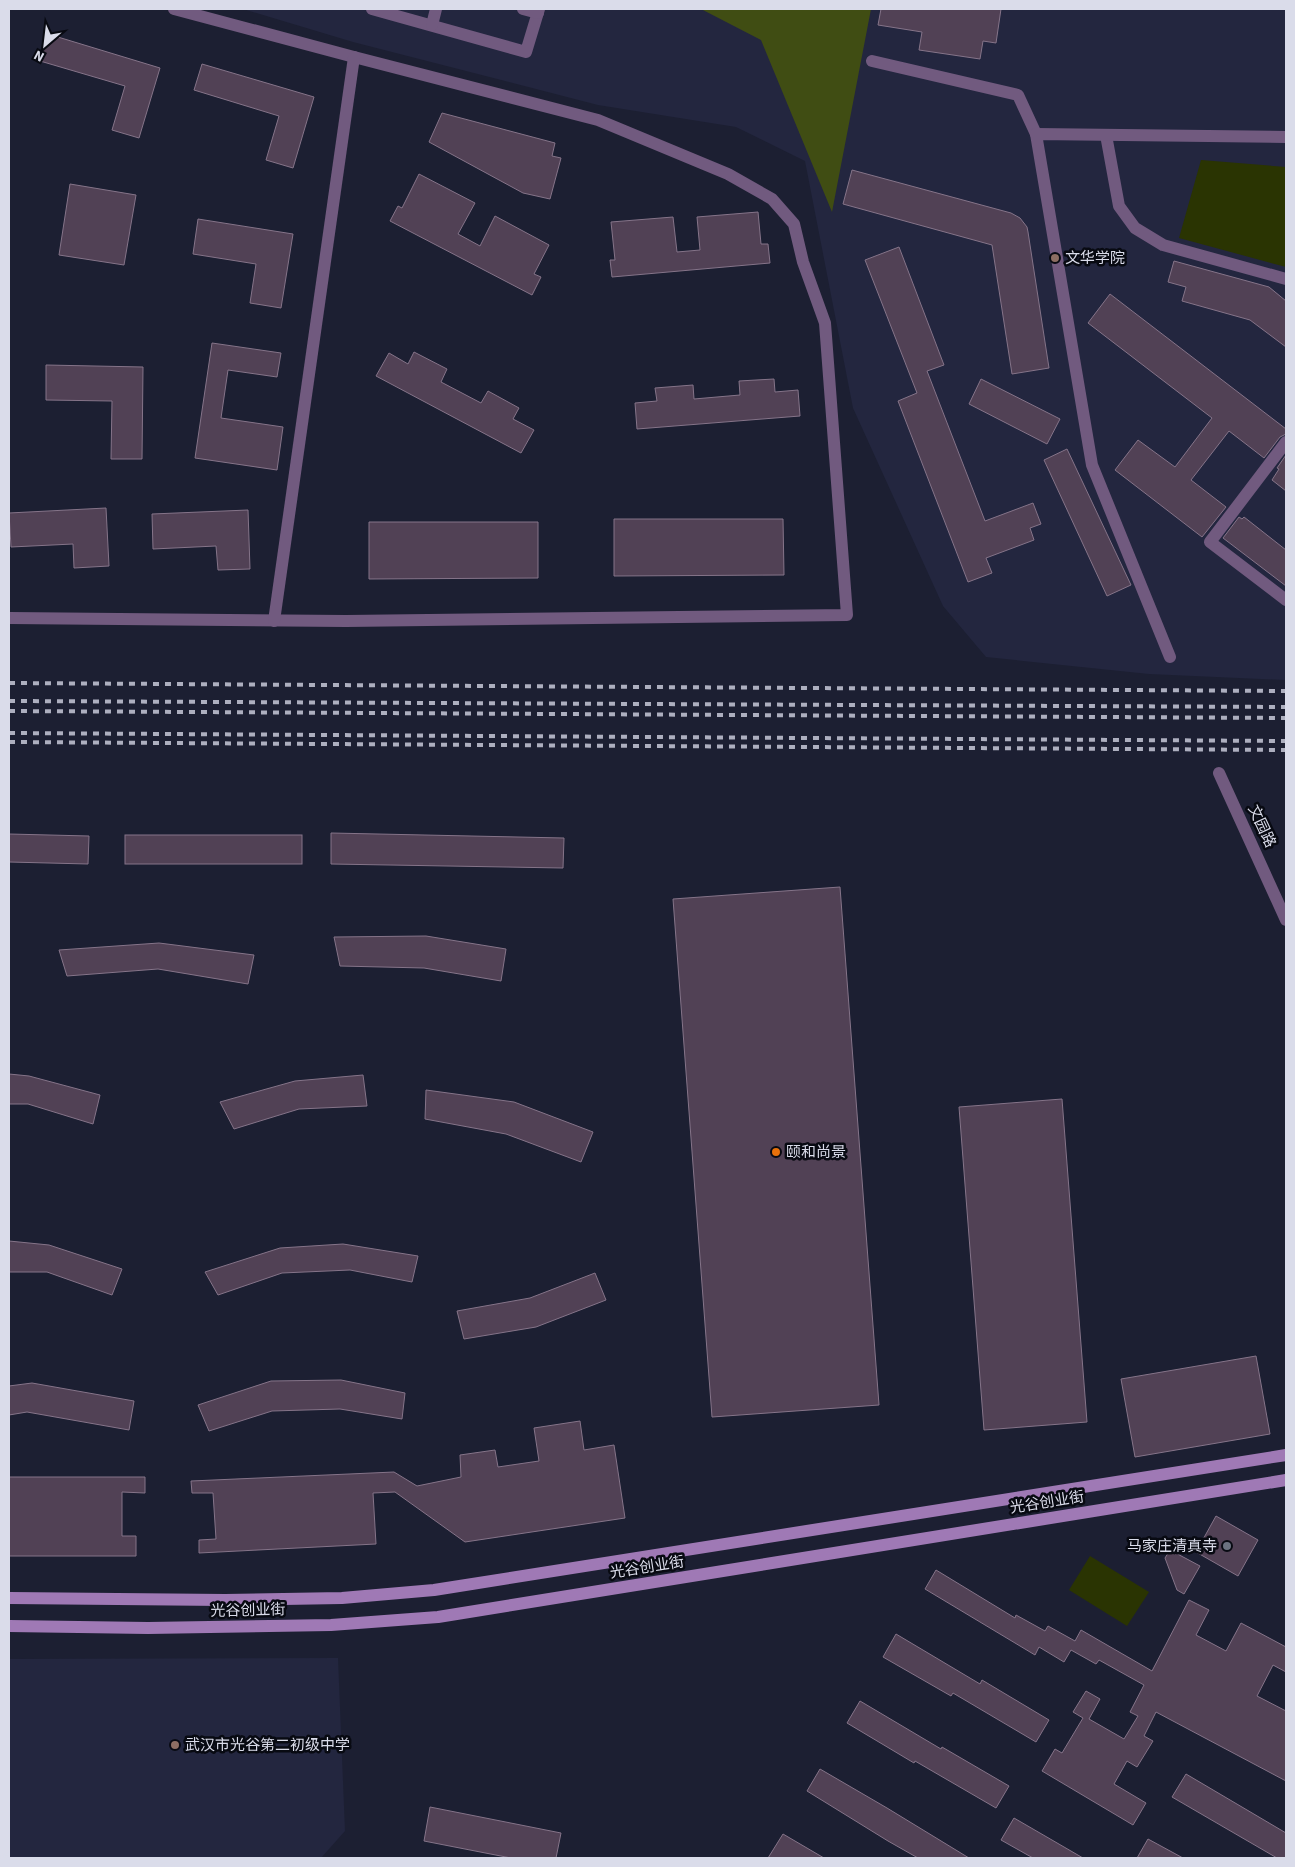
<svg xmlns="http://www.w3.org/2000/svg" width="1295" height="1867" font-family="'Source Sans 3','Noto Sans SC',sans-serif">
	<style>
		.built { fill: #23263f }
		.green { fill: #2a3402 }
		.forest { fill: #404d13 }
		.building { fill: #514155; stroke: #857489 }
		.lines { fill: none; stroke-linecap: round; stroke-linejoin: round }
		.street { stroke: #715a7f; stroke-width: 12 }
		.secondary { stroke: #9f79b5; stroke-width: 12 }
		.rail { stroke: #adafbf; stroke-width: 4; stroke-dasharray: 6 6; stroke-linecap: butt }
		.education-dot { fill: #8d6e63; stroke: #080a12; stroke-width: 2 }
		.food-dot { fill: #e8710a; stroke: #080a12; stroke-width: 2 }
		.worship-dot { fill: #6b7280; stroke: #080a12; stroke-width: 2 }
		.labels { text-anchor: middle; stroke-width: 5; stroke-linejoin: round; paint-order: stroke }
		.poi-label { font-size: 15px; fill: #dadcea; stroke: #080a12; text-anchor: start }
		.street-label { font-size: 15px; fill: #dadcea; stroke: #080a12 }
	</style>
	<rect width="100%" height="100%" fill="#1c1f32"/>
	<g class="built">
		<path d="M243,9H1286V680L1149,674L986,657L943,606L853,408L805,161L736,127L598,105L353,42Z"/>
		<path d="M338,1658L345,1831L321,1858H9V1659Z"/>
	</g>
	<g class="green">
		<path d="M1201,160L1286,167V267L1179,238Z"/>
		<path d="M1090,1556L1149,1592L1127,1626L1069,1590Z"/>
	</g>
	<path class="forest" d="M701,9H871L832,212L761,40Z"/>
	<g class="building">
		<path d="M881,9H1001L996,43L983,41L980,59L919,50L922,32L878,25Z"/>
		<path d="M48,34L160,68L139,138L112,130L125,86L40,61Z"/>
		<path d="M202,64L314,97L293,168L266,160L279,116L194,90Z"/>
		<path d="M442,113L555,143L552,156L561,158L550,199L523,193L429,142Z"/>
		<path d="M852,170L1011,213L1020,218L1027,227L1028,232L1049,368L1012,374L992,245L843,204Z"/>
		<path d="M419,174L475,203L458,234L480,246L495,216L549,245L534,274L541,277L532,295L390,221L398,206L402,208Z"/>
		<path d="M70,184L136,195L124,265L59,255Z"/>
		<path d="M758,212L761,244H768L770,263L612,277L610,260H615L611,222L673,217L677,252L700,250L697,217Z"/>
		<path d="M198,219L293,234L281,308L250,303L256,264L193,254Z"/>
		<path d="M899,247L944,365L927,371L985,521L1033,503L1041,524L1030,528L1034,540L986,558L992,573L968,582L898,401L917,393L865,260Z"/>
		<path d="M1174,261L1269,287L1286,301V347L1250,320L1182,301L1186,287L1168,282Z"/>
		<path d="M1110,294L1286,429V434L1280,437L1264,458L1229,431L1191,480L1226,507L1202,537L1115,470L1138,440L1175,467L1212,418L1088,323Z"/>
		<path d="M212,343L281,353L277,377L228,370L221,418L283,427L277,470L195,458Z"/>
		<path d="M414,352L447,369L441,382L481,403L488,391L519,408L513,419L534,430L521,453L376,376L389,353L408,364Z"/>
		<path d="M46,365L143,367L142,459H111L112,401L46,400Z"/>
		<path d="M774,379L775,392L798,390L800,416L637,429L635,403L657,401L655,388L693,385L694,399L740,395L739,381Z"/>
		<path d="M981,379L1060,419L1047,444L969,404Z"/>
		<path d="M1067,449L1131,585L1107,596L1044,460Z"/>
		<path d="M1286,455V491L1272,480L1279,469L1277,468Z"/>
		<path d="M106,508L109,566L74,568L73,544L11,547L9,513Z"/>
		<path d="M248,510L250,569L218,570L216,546L153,549L152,514Z"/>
		<path d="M1239,517L1242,519L1244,517L1286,550V586L1223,538Z"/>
		<path d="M614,519H783L784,575L614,576Z"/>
		<path d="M369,522H538V578L369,579Z"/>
		<path d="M331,833L564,838L563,868L331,864Z"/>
		<path d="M9,834L89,836L88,864L9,862Z"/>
		<rect x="125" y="835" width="177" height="29"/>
		<path d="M840,887L879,1405L712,1417L673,899Z"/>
		<path d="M426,936L506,949L501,981L424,968L340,966L334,937Z"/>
		<path d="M159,943L254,955L248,984L158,969L67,976L59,950Z"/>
		<path d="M9,1074L29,1076L100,1095L93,1124L28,1104H9Z"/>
		<path d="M363,1075L367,1106L299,1109L234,1129L220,1102L295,1081Z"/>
		<path d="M426,1090L514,1102L593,1132L581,1162L506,1134L425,1119Z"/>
		<path d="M1062,1099L1087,1422L984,1430L959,1107Z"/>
		<path d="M9,1241L49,1245L122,1269L112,1295L47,1272H9Z"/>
		<path d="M343,1244L418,1256L412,1282L350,1270L282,1273L218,1295L205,1272L280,1248Z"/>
		<path d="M595,1273L606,1300L536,1327L464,1339L457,1311L530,1298Z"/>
		<path d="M1256,1356L1270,1434L1135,1457L1121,1379Z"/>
		<path d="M341,1380L405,1393L402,1419L340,1409L272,1411L209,1431L198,1405L271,1381Z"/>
		<path d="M32,1383L134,1401L129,1430L27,1412L9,1415V1386Z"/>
		<path d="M580,1421L584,1450L614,1445L625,1518L465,1542L395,1492L373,1493L376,1544L199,1553V1540L216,1539L213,1493H192L191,1481L394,1472L417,1486L461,1477L460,1455L495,1450L498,1467L539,1461L534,1428Z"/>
		<path d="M9,1477H145V1493L122,1492V1536H136V1556H9Z"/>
		<path d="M1216,1516L1258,1540L1238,1576L1196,1552Z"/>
		<path d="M1170,1550L1200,1566L1184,1594L1177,1590L1165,1558Z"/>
		<path d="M936,1570L1015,1618L1016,1615L1045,1631L1048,1626L1075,1641L1081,1630L1152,1671L1189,1600L1209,1610L1196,1635L1226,1651L1241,1623L1286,1647V1672L1273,1665L1257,1696L1286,1711V1781L1156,1712L1144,1736L1153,1741L1137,1767L1127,1761L1114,1784L1146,1803L1133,1825L1042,1771L1055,1749L1062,1753L1083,1718L1073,1712L1086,1691L1100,1699L1089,1719L1124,1739L1138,1716L1130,1712L1144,1685L1099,1660L1096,1664L1071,1650L1064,1662L1039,1647L1035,1655L925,1589Z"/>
		<path d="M896,1634L980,1684L982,1680L1049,1720L1036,1742L953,1693L951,1696L883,1657Z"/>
		<path d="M860,1701L941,1749L942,1747L1009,1786L996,1808L915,1761L914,1763L847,1723Z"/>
		<path d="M820,1769L887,1808L969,1858H918L888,1841L807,1791Z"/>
		<path d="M1186,1774L1286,1833V1858H1277L1172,1797Z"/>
		<path d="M430,1807L561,1833L556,1858H511L424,1841Z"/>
		<path d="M1014,1818L1083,1858H1033L1001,1840Z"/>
		<path d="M783,1834L824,1858H768Z"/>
		<path d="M1148,1839L1183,1858H1137Z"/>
	</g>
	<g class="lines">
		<g class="street">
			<path d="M372,9L526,52L539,9"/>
			<path d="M523,9L538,13"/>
			<path d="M432,25L436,9"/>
			<path d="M872,61L1018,95L1036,134"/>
			<path d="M1106,135L1119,206L1135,228L1163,245L1286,279"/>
			<path d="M1286,442L1210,542L1286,600"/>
			<path d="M9,618L346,621L847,615L825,323L803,262L794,224L772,199L728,174L598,120L354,57L174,9"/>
			<path d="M274,621L354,57"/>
			<path d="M1170,657L1092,465L1036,134L1286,137"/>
			<path d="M1219,773L1286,920"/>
		</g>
		<g class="secondary">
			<path d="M9,1598L225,1600L342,1598L434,1590L1286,1455"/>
			<path d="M9,1626L148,1628L331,1625L438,1617L1286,1480"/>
		</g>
		<g class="rail">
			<path d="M9,683L1286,691"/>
			<path d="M9,701L1286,707"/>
			<path d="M9,711L1286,718"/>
			<path d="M9,733L1286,741"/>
			<path d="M9,742L1286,750"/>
		</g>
	</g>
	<g class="education-dot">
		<circle cx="1055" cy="258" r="5"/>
		<circle cx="175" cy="1745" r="5"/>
	</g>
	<circle class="food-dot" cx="776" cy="1152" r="5"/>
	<circle class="worship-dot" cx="1227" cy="1546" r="5"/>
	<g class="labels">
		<g class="poi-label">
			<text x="1065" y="263">文华学院</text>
			<text x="786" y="1157">颐和尚景</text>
			<text x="1217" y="1551" text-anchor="end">马家庄清真寺</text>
			<text x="185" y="1750">武汉市光谷第二初级中学</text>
		</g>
		<g class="street-label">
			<text transform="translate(1262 826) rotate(65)" y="5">文园路</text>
			<text transform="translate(1047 1502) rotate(-9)" y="5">光谷创业街</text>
			<text transform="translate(647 1567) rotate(-9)" y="5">光谷创业街</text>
			<text transform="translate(248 1610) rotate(-1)" y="5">光谷创业街</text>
		</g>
	</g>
	<rect width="1295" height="1867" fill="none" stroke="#dadcea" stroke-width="20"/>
	<g transform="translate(45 45) rotate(208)" stroke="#080a12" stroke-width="4" paint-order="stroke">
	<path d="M0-4L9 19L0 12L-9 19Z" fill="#dadcea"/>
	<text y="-8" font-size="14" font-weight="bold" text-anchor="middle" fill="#dadcea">N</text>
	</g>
</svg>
